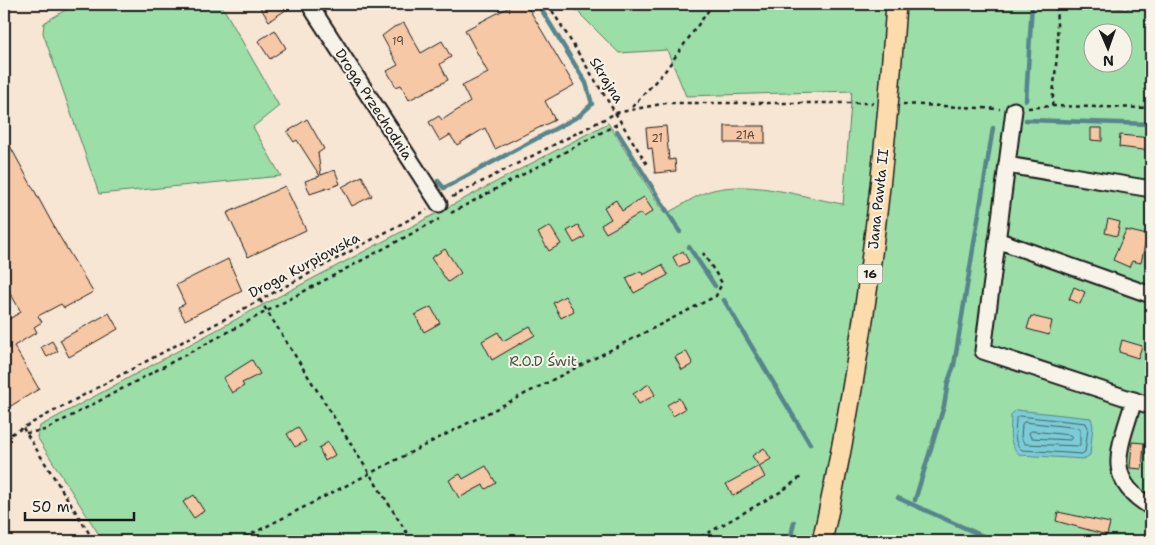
<svg xmlns="http://www.w3.org/2000/svg" width="1155" height="545" font-family="'Shantell Sans',sans-serif">
	<style>
		.green { fill: #9bdea8; stroke: #5c7d62; fill-rule: evenodd }
		.water { fill: #7cccd7; stroke: #56868c }
		.lines { fill: none; stroke-linecap: round; stroke-linejoin: round }
		.shore { stroke: #426267; stroke-width: 1 }
		.stream { stroke: #56868c; stroke-width: 4.5 }
		.building { fill: #f6c8a5; stroke: #1c1c1c }
		.minor-casing { stroke: #1c1c1c; stroke-width: 19 }
		.major-casing { stroke: #1c1c1c; stroke-width: 22 }
		.path { stroke: #1c1c1c; stroke-width: 2.5; stroke-dasharray: 4 4; stroke-linecap: butt }
		.minor { stroke: #f7f3e8; stroke-width: 15 }
		.major { stroke: #fcdcac; stroke-width: 19 }
		.labels { text-anchor: middle; stroke-width: 4; stroke-linejoin: round; paint-order: stroke }
		.number-label { font-size: 11px; fill: #52473e }
		.shield { fill: #f7f3e8; stroke: #5e5c59; stroke-width: 1 }
		.shield-label { font-size: 12px; font-weight: bold; fill: #1c1c1c }
		.street-label { font-size: 14px; fill: #1c1c1c; stroke: #f7f3e8 }
		.park-label { font-size: 14px; fill: #425646; stroke: #f7f3e8 }
	</style>
	<rect width="100%" height="100%" fill="#f7e6d4"/>
	<filter id="ink" filterUnits="userSpaceOnUse"><feTurbulence type="fractalNoise" baseFrequency=".02" numOctaves="2"/><feDisplacementMap in="SourceGraphic" scale="10" xChannelSelector="R" yChannelSelector="G"/><feConvolveMatrix kernelMatrix="1 2 1 2 8 2 1 2 1" color-interpolation-filters="sRGB"/></filter>
	<g filter="url(#ink)">
		<g class="green">
			<path d="M75,4H221L279,106L253,127L281,176L99,194L43,33L44,23Z"/>
			<path d="M577,4H1098L1127,10L1130,4H1151V20L1147,22H1151V541H103L37,437L40,426L255,309L608,123L665,214C680,207 697,194 713,190C756,180 801,197 843,204L852,91L686,96L667,50L619,53L576,10ZM1092,32H1122V62H1092Z"/>
		</g>
		<path class="water" d="M1016,410L1091,418L1093,426L1090,455L1084,459L1020,455C1007,444 1011,431 1011,415Z"/>
		<g class="lines">
			<g class="shore">
				<path d="M1019,416L1086,423L1088,428L1085,452L1082,454L1022,450C1012,442 1016,430 1016,418Z"/>
				<path d="M1024,422L1080,428V446L1025,444L1021,438L1022,425Z"/>
				<path d="M1032,431L1070,435L1072,437L1070,440L1031,438L1029,433Z"/>
			</g>
			<g class="stream">
				<path d="M1026,100L1032,4"/>
				<path d="M1026,120L1151,124"/>
				<path d="M617,131L680,232"/>
				<path d="M438,181L444,188L579,116L592,104L586,83L538,4"/>
				<path d="M689,247L715,286"/>
				<path d="M724,300L810,444"/>
				<path d="M898,498L994,541"/>
				<path d="M915,500L944,406L948,382L954,365L993,128"/>
				<path d="M790,541L794,522"/>
			</g>
		</g>
		<g class="building">
			<path d="M258,4H295L269,21Z"/>
			<path d="M515,4H526L574,85L545,101L555,120L495,149L485,128L457,145L450,135L440,141L429,122L439,116L442,120L470,102L462,86L488,73L465,30Z"/>
			<path d="M404,23L421,53L442,41L451,57L440,64L448,80L409,100L401,85L396,87L387,71L398,65L382,36L394,27Z"/>
			<path d="M275,30L286,48L270,59L258,41Z"/>
			<path d="M307,119L324,149L318,153L321,175L335,170L340,184L310,194L305,181L320,176L297,140L294,142L287,132Z"/>
			<path d="M666,126L669,160L675,159L676,171L655,173L652,148L648,149L646,128Z"/>
			<rect x="725" y="126" width="40" height="17"/>
			<path d="M1091,128H1102V141L1091,140Z"/>
			<path d="M4,135L58,234L93,292L64,308L61,304L38,316L42,322L34,327L37,332L14,346L39,389L4,410V322L21,312L4,282Z"/>
			<path d="M1120,135L1151,138V151L1119,147Z"/>
			<path d="M362,176L372,196L352,206L342,187Z"/>
			<path d="M285,186L306,230L248,257L227,213Z"/>
			<path d="M644,197L653,211L644,217L641,213L606,233L601,225L611,219L604,207L616,200L622,211Z"/>
			<path d="M1108,219L1120,222L1117,236L1105,233Z"/>
			<path d="M578,225L585,237L574,243L567,231Z"/>
			<path d="M550,226L561,244L549,251L538,233Z"/>
			<path d="M1126,230L1147,235L1141,263L1132,261L1129,267L1113,260Z"/>
			<path d="M445,249L461,273L448,282L431,258Z"/>
			<path d="M683,251L689,262L678,267L673,257Z"/>
			<path d="M228,259L242,291L185,320L178,307L185,304L176,285Z"/>
			<path d="M662,265L668,275L634,293L626,278L641,271L643,275Z"/>
			<path d="M1074,287L1085,292L1080,304L1069,299Z"/>
			<path d="M565,296L574,311L561,318L553,303Z"/>
			<path d="M431,307L440,323L424,332L415,315Z"/>
			<path d="M109,313L118,329L69,357L60,340Z"/>
			<path d="M1031,316L1052,321L1049,335L1027,329Z"/>
			<path d="M530,326L535,335L492,360L482,341L498,332L503,341Z"/>
			<path d="M1122,340L1142,346L1138,358L1119,352Z"/>
			<path d="M52,341L58,351L47,357L41,347Z"/>
			<path d="M686,351L693,364L682,370L675,357Z"/>
			<path d="M252,360L260,374L242,383L244,386L232,393L223,378Z"/>
			<path d="M649,384L655,395L639,404L633,394Z"/>
			<path d="M679,398L685,409L673,416L667,405Z"/>
			<path d="M298,427L306,441L295,447L287,434Z"/>
			<path d="M328,442L335,455L325,461L319,448Z"/>
			<path d="M1132,442L1144,443L1142,469L1130,468Z"/>
			<path d="M764,448L771,459L759,466L752,456Z"/>
			<path d="M486,466L496,483L486,489L483,485L459,498L449,480L460,474L463,479Z"/>
			<path d="M759,466L765,477L733,496L726,484Z"/>
			<path d="M194,495L204,511L194,518L183,502Z"/>
			<path d="M1058,512L1110,523L1107,535L1056,521Z"/>
		</g>
		<g class="lines">
			<defs>
				<g id="minor">
					<path d="M309,4L439,204"/>
					<path d="M1014,110L983,351L1151,406"/>
					<path d="M1007,165L1151,189"/>
					<path d="M997,240L1151,295"/>
					<path d="M1134,400C1121,446 1101,478 1151,507"/>
				</g>
				<path id="major" d="M822,541C862,365 884,184 896,4"/>
			</defs>
			<use href="#minor" class="minor-casing"/>
			<use href="#major" class="major-casing"/>
			<g class="path">
				<path d="M548,4L648,166"/>
				<path d="M903,104L1000,109"/>
				<path d="M1052,106L1058,45L1056,4"/>
				<path d="M632,107L665,71L713,4"/>
				<path d="M1028,108L1052,106L1151,108"/>
				<path d="M452,197L616,113L666,103H873"/>
				<path d="M451,213L621,122"/>
				<path d="M260,300L412,541"/>
				<path d="M23,428L94,541"/>
				<path d="M26,433L45,430L439,219"/>
				<path d="M4,438L427,210"/>
				<path d="M238,541L716,296L722,283L703,253"/>
				<path d="M694,541L782,491L801,477"/>
			</g>
			<use href="#minor" class="minor"/>
			<use href="#major" class="major"/>
		</g>
	</g>
	<g class="labels">
		<g class="number-label">
			<text x="398" y="45">19</text>
			<text x="745" y="139">21A</text>
			<text x="657" y="142">21</text>
		</g>
		<rect class="shield" x="857.5" y="264.5" width="25" height="19" rx="4"/>
		<g class="shield-label">
			<text x="870" y="278">16</text>
		</g>
		<g class="street-label">
			<text transform="translate(607 80) rotate(58)" y="5">Skrajna</text>
			<text transform="translate(374 104) rotate(57)" y="5">Droga Przechodnia</text>
			<text transform="translate(878 199) rotate(-84)" y="5">Jana Pawła II</text>
			<text transform="translate(304 265) rotate(-28)" y="5">Droga Kurpiowska</text>
		</g>
		<g class="park-label">
			<text x="543" y="366">R.O.D Świt</text>
		</g>
	</g>
	<rect width="1155" height="545" fill="none" stroke="#f7f3e8" stroke-width="20"/>
	<rect x="10" y="10" width="1135" height="525" fill="none" stroke="#1c1c1c" stroke-width="2" filter="url(#ink)"/>
	<g transform="translate(1108 48) rotate(178)"><circle r="24" fill="#f7f3e8" stroke="#9f9d96"/>
	<path d="M0-4L9 19L0 12L-9 19Z" fill="#1c1c1c"/>
	<text y="-8" font-size="14" font-weight="bold" text-anchor="middle" fill="#1c1c1c">N</text>
	</g>
	<path d="M25 512v8h109v-8" fill="none" stroke="#1c1c1c" stroke-width="2.5"/>
	<text x="32" y="512" font-size="15" fill="#1c1c1c" stroke="#f7f3e8" stroke-width="4" paint-order="stroke">50 m</text>
</svg>
